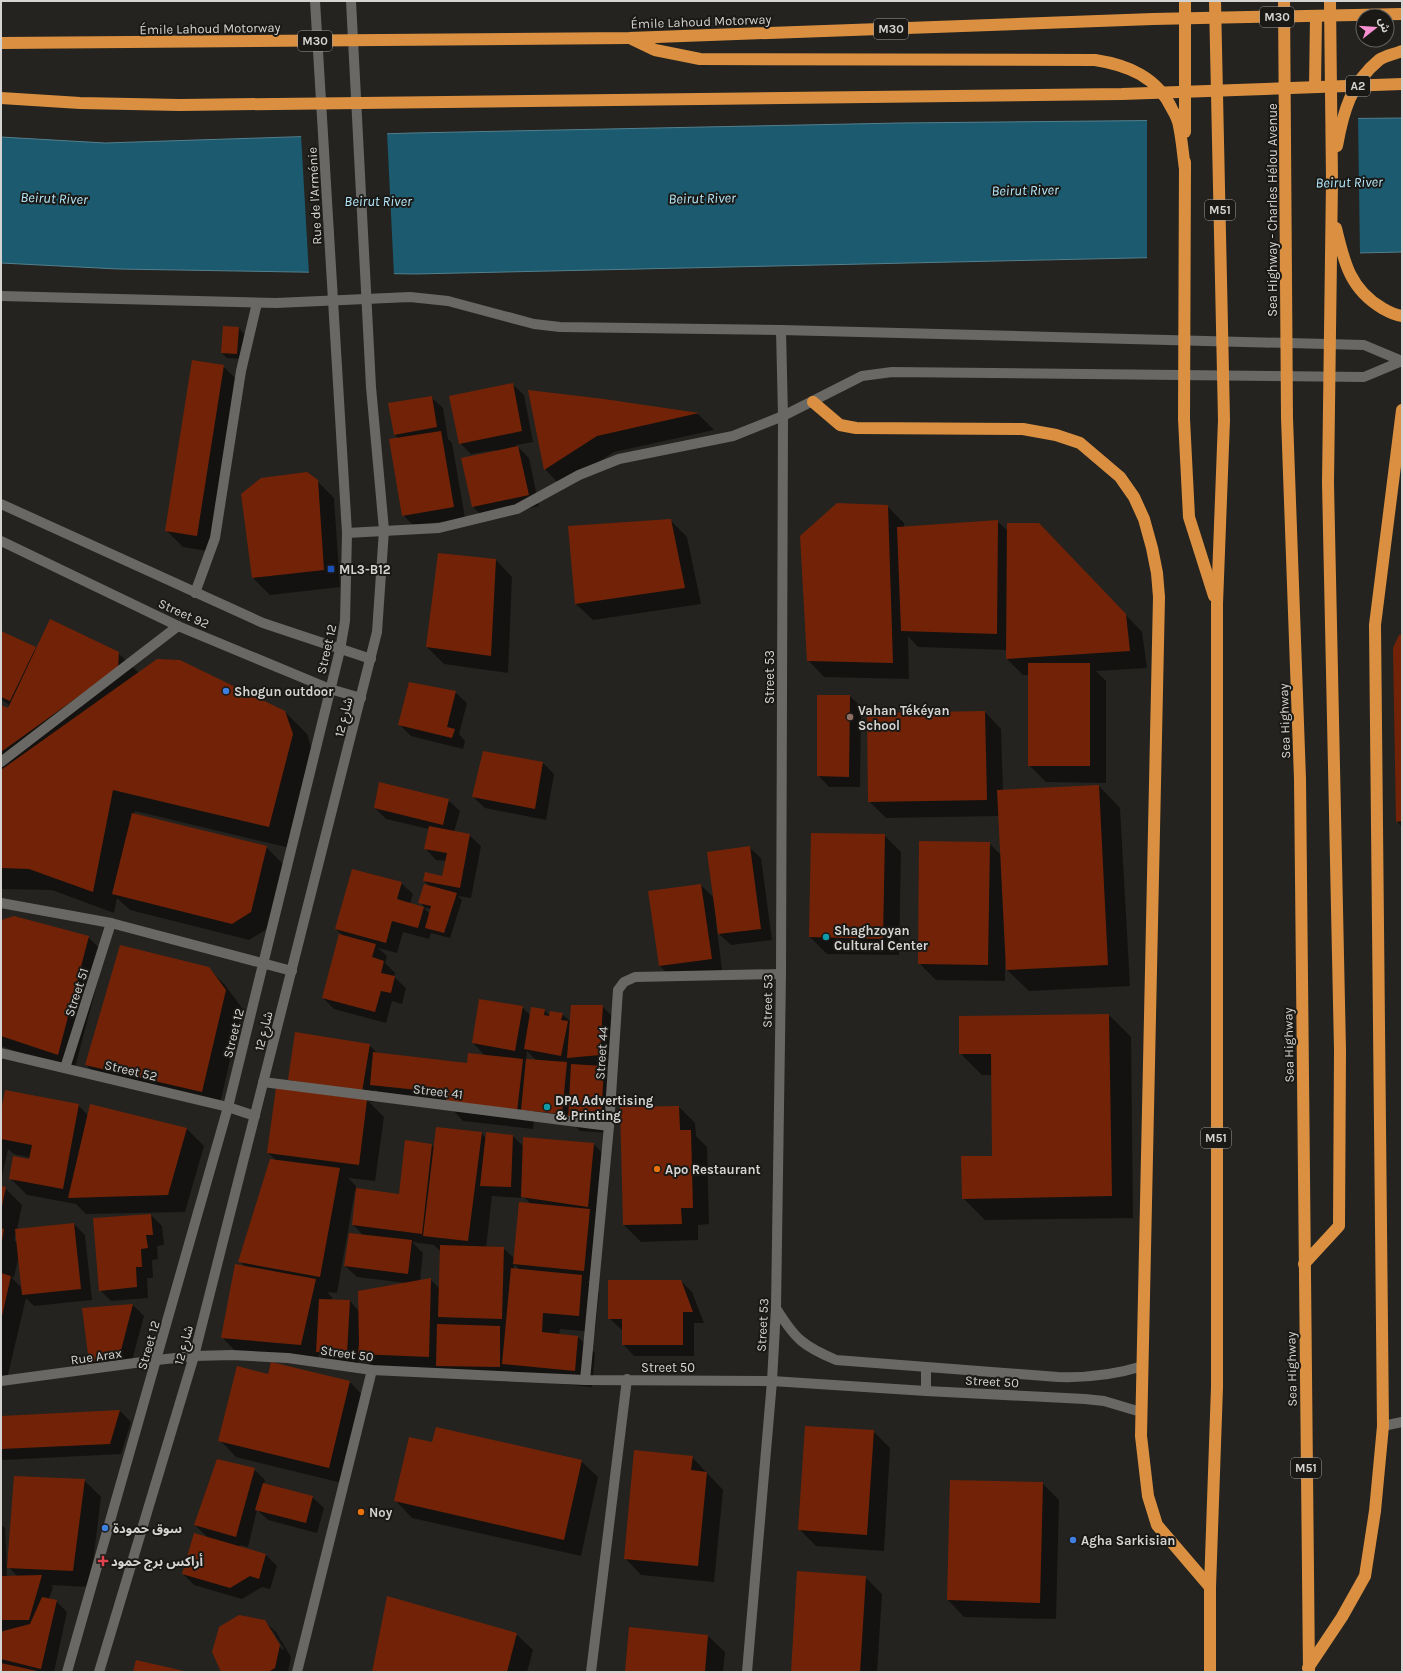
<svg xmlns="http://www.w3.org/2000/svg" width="1403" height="1673" font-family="Karla,'Noto Sans Arabic',sans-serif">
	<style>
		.water { fill: #1b5a6f; stroke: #537f8d }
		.pier { fill: #24231f }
		.shadow { fill: #0007; fill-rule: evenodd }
		.building { fill: #722307 }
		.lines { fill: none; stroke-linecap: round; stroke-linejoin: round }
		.lane { stroke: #6a6864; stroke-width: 10 }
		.street { stroke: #6a6864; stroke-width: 10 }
		.secondary { stroke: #6a6864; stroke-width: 10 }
		.highway { stroke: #db9041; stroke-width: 12 }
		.transit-dot { fill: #1a4fb4; stroke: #1b1916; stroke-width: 1.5 }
		.shop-dot { fill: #3f7fe0; stroke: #1b1916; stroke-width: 1.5 }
		.education-dot { fill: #8d6e63; stroke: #1b1916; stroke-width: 1.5 }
		.culture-dot { fill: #0f9aa8; stroke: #1b1916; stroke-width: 1.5 }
		.food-dot { fill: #e8710a; stroke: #1b1916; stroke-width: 1.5 }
		.health-dot { fill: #e0444e; stroke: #1b1916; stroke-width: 1.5 }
		.labels { text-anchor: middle; stroke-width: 4; stroke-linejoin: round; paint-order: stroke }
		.shield { fill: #1b1916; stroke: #9d9c9a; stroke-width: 1 }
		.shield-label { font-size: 12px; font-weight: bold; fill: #d5d4d2 }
		.street-label { font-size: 13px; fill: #d5d4d2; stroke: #1b1916 }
		.poi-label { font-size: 13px; font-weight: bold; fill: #d5d4d2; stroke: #1b1916; text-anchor: start }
		.water-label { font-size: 14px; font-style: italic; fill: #b6e9fd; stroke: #1b1916 }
	</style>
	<rect width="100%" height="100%" fill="#24231f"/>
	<path class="water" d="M1402,118V252L415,274L118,269L1,263V137L105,143L412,133L900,123Z"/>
	<g class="pier">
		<path d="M1358,116L1360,255L1147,260V118Z"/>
		<path d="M387,132L394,276L309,274L301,135Z"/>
	</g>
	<g class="shadow">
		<path d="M239,328L244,334L242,359L227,358L222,353Z"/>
		<path d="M223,366L240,383L213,552L183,547L166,530Z"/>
		<path d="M512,384L524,395L533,442L516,445L529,458L539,506L484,518L473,507L496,450L471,454L460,443Z"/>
		<path d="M431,397L443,408L448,439L452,443L465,518L414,526L403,515L399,439L395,435Z"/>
		<path d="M604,400L698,414L714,430L614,452L561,486L545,469Z"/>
		<path d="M317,481L334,498L340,587L270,595L253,578L243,494Z"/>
		<path d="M887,506L904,523V528L997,521L1008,531L1056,541L1142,632L1147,668L1096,671L1106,681V783L1046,782L1029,765V675H1023L1007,659V650L918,647L908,636L909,679L824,677L808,660Z"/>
		<path d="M670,520L687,537L701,604L593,620L576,604Z"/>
		<path d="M496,560L512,577L508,673L444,664L427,647Z"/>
		<path d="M1,632L37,650L118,653L139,673L284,711L307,734L314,757L290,848L135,811L134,815L266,847L283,864L267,929L249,940L130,910L117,898L114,913L52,890L1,889V706L9,709L10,706L1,699Z"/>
		<path d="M1402,635V827L1397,821Z"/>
		<path d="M455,692L467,703L459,734L465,741L463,749L411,736L400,725Z"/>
		<path d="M850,696L861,707L860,787H829L818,775Z"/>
		<path d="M985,712L1001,729L1003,791L1099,786L1120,808L1130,986L1029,991L1007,970V963H1005V981L936,980L919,963L989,843L1001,855L999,816L886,818L869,801Z"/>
		<path d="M543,763L554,774L546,820L485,808L473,797Z"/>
		<path d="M448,800L460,811L454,832L469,835L481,846L471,898L458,896L462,900L450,938L431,933L429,939L403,932L397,953L378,948L387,956L385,963L395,973L394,977L406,988L402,1004L392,1001L386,1023L334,1009L323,998L344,937L336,929L401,883L413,894L410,904L424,908L430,914L431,909L425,908L420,902L431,887L424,881L443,877L446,861L436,860L425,848L429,829L386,819L375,808Z"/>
		<path d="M884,835L901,852L899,955L827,954L810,937Z"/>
		<path d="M749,847L761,858L772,940L731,945L719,934L718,922H716L722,970L671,977L659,965L701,885L714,898Z"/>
		<path d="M1,921L88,937L105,954L74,1071L1,1046Z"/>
		<path d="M208,968L225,985L242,1008L219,1108L103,1081L86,1065Z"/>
		<path d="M602,1006L613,1017L611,1066L603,1067L615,1078L612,1133L580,1131L574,1125L534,1121L533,1129L463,1121L451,1108L387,1101L375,1089L373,1102L368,1101L384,1117L375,1181L348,1178L356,1186V1189L400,1195L432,1145L435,1148L481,1133L486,1138L513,1136L524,1147L594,1144L605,1156L595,1282L587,1281L599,1292L595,1332L560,1329L559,1335L578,1337L595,1353L592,1387L520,1380L510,1371V1378L376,1370L358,1353V1364L328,1363L319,1354L318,1362L238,1354L222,1337L245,1267L240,1261L277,1161L268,1153L301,1092L289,1079L369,1045L378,1054L468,1064L485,1056L473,1043L522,1007L531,1016L544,1010L550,1016L562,1014L571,1022ZM527,1051L537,1061L526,1060ZM355,1191H357L353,1225L364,1236L345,1266L357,1277L406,1283L359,1311L350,1301L332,1300V1297L327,1292L337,1293ZM522,1195L531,1204L515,1259L503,1248H486L492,1196L521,1198ZM412,1242L434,1245L441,1252L440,1289L431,1280L420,1281L423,1253ZM514,1264L520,1270L514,1269Z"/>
		<path d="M1109,1015L1131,1037L1133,1218L985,1220L963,1198L993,1157L992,1075H982L960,1053Z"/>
		<path d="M78,1105L88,1115L90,1105L187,1129L204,1146L185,1212L86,1214L76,1204L27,1195L10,1178L30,1160L31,1158L14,1154L8,1149L1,1181V1116Z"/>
		<path d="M679,1107L695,1123L696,1136L707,1147L709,1224L698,1225V1240L641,1242L624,1225L621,1108Z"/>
		<path d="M1,1187L5,1188L22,1205L17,1230L74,1224L85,1235L92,1300L34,1306L26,1298L7,1379L1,1380ZM16,1232L18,1244L14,1240ZM19,1255L23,1289L11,1277H14Z"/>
		<path d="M151,1215L162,1226L164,1245L157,1246L158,1259L152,1260L153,1278H147L148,1298L111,1301L100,1290Z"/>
		<path d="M681,1281L692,1292L704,1323H694V1356H634L623,1344L622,1330L609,1318Z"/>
		<path d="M133,1305L144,1316L130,1368L101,1372L90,1361L84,1308Z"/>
		<path d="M271,1363L350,1382L366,1399L346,1484L236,1457L220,1440L268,1375Z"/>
		<path d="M120,1411L131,1422L121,1454L3,1460L1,1458V1417Z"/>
		<path d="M873,1431L890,1448L884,1551L816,1546L800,1530Z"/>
		<path d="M433,1443L581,1461L598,1477L581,1556L412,1518L396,1501Z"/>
		<path d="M692,1457L723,1490L714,1582L641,1575L625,1558Z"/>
		<path d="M254,1469L265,1480L264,1484L312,1497L324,1508L317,1533L268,1520L257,1510L248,1547L240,1545L239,1547L266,1555L277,1566L270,1589L262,1587L242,1599L194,1585L183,1574L208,1538L195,1525Z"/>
		<path d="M84,1480L101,1497L90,1587L51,1585L53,1587L49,1599L56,1601L67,1612L54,1672H1V1638L4,1631H1V1524L5,1528L7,1576H17L9,1567Z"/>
		<path d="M1042,1483L1059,1500L1056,1619L964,1617L948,1600Z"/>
		<path d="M865,1577L882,1594L877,1672H792Z"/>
		<path d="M264,1621L276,1632L291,1657L288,1672H222ZM270,1630H272L284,1649L282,1650Z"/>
		<path d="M516,1634L533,1650L527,1672H373Z"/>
		<path d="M708,1636L725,1652L723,1672H626Z"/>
	</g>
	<g class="building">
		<path d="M223,326L239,327L237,354L221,353Z"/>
		<path d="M192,360L224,365L197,536L165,531Z"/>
		<path d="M513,383L522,431L459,444L449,396Z"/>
		<path d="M528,390L604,399L699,413L597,436L544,470Z"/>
		<path d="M432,396L437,427L394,435L388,403Z"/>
		<path d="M441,431L454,507L402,516L389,439Z"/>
		<path d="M518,446L529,495L472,507L461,458Z"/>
		<path d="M307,472L318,480L324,570L252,578L241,494L261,478Z"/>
		<path d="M837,503L888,505L893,663L807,661L800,536Z"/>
		<path d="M671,519L685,588L575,604L568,526Z"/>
		<path d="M998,520L997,634L901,631L897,527Z"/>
		<path d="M1007,523H1039L1126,614L1130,651L1006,659Z"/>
		<path d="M438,553L496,559L491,656L426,647Z"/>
		<path d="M50,619L119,652L118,668L1,752V705L8,708Z"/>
		<path d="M1,631L36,647L10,701L1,697Z"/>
		<path d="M1402,634V821L1396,822L1393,648L1399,635Z"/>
		<path d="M157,659L180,660L285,711L293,734L269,827L113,790L93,892L29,869L1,868V770Z"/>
		<rect x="1028" y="663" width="62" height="103"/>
		<path d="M409,682L456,691L447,727L455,729L452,738L398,725Z"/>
		<path d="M817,695H850L849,777L817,776Z"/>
		<path d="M985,711L987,800L868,802L867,713Z"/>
		<path d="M483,751L543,762L535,809L472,797Z"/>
		<path d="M379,782L449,799L443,825L374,808Z"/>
		<path d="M1099,785L1108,965L1006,970L997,790Z"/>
		<path d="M132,813L267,846L251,912L232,924L112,894Z"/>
		<path d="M429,826L470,834L460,888L423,881L425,872L442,876L447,853L424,849Z"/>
		<path d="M811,833L885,834L883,939L809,937Z"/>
		<path d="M919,841L990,842L988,965L918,964Z"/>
		<path d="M750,846L761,929L718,934L707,852Z"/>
		<path d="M352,869L402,882L397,899L424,907L418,928L392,921L386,943L335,929Z"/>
		<path d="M424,884L457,893L444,933L425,928L431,906L418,903Z"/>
		<path d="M701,884L712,959L659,966L648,891Z"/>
		<path d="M14,916L89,936L58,1055L1,1036V920Z"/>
		<path d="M339,934L376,944L372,957L384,961L381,973L395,976L391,993L381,991L375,1012L322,998Z"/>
		<path d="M120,945L209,967L226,990L202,1092L85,1065Z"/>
		<path d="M479,999L523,1006L515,1051L472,1043Z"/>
		<path d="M571,1005H603L600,1055L567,1058Z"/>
		<path d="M531,1007L545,1009L544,1015L549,1016L550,1011L563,1013L561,1020L568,1021L561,1056L524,1049Z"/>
		<path d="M1109,1014L1112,1196L962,1199L961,1156H992L991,1054H959V1016Z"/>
		<path d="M295,1032L370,1044L362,1092L288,1080Z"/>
		<path d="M373,1052L467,1063L468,1053L523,1059L517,1112L445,1104L447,1093L370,1085Z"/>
		<path d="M526,1059L567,1062L562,1114L521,1110Z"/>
		<path d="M571,1064L604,1066L601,1122L568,1120Z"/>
		<path d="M276,1088L367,1100L359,1165L267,1153Z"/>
		<path d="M5,1090L79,1104L63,1189L9,1179L13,1156L29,1159L32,1145L1,1139V1111Z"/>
		<path d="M90,1104L187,1128L168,1195L68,1198Z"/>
		<path d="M679,1106L680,1130H691L693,1208H681L682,1224L623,1225L620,1107Z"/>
		<path d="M436,1127L482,1132L468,1241L423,1236Z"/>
		<path d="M486,1132L513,1135L511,1187L480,1186Z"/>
		<path d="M523,1137L594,1143L588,1207L521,1197Z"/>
		<path d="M405,1140L432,1144L422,1234L352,1225L356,1188L399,1194Z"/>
		<path d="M270,1159L340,1168L320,1277L238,1262Z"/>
		<path d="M1,1186L6,1187L2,1206H1Z"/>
		<path d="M519,1202L590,1209L584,1271L513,1264Z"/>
		<path d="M151,1214L153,1235H146L148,1248L141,1249L142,1267H136L137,1287L99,1291L93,1218Z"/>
		<path d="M74,1223L81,1289L22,1295L15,1229Z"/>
		<path d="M1,1228L4,1229L2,1241H1Z"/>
		<path d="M349,1233L412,1240L408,1274L344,1266Z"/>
		<path d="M440,1245L504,1247L502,1319L438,1317Z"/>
		<path d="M235,1264L316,1279L301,1345L221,1338Z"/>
		<path d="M511,1268L582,1275L579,1316L543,1313L542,1332L578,1336L575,1371L502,1364Z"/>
		<path d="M1,1273L11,1276L2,1316H1Z"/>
		<path d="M431,1278L429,1357L358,1354L359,1343L358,1291Z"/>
		<path d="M608,1280H681L693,1312H683V1345H622V1319H608Z"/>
		<path d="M319,1299L350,1300L347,1354L316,1352Z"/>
		<path d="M133,1304L119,1358L89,1362L82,1308Z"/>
		<path d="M437,1324L500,1326V1367L436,1366Z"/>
		<path d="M271,1362L350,1381L329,1468L218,1441L237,1366L268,1374Z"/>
		<path d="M120,1410L110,1444L1,1449V1416Z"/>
		<path d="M805,1426L874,1430L867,1535L798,1530Z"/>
		<path d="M436,1427L582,1460L564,1540L394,1501L409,1437L432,1442Z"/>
		<path d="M634,1450L693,1456L691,1470L707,1472L698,1566L624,1559Z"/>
		<path d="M217,1459L255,1468L236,1537L194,1525Z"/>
		<path d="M14,1476L85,1479L73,1571L7,1568Z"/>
		<path d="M950,1480L1043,1482L1040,1603L947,1600Z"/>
		<path d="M263,1483L313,1496L306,1523L255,1510Z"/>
		<path d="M194,1533L266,1554L259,1579L250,1576L230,1588L182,1574Z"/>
		<path d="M797,1571L866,1576L860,1672H791Z"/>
		<path d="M42,1575L29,1620H1V1576Z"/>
		<path d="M387,1596L517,1633L507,1672H372Z"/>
		<path d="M42,1597L57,1600L41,1669L1,1659V1635L3,1631L30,1624Z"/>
		<path d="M239,1615L265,1620L280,1645L275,1668L268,1672H221L212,1652L219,1627Z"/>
		<path d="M629,1627L708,1635L705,1672H625Z"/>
		<path d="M136,1660L184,1671V1672H133Z"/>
		<path d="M1,1663L37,1671V1672H1Z"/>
	</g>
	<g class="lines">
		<path class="lane" d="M195,593L215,538L241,371L257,303"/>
		<g class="street">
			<path d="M1,762L178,626"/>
			<path d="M1,903L111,923L292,971"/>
			<path d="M1,1053L228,1107L255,1116"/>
			<path d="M65,1068L111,923"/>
			<path d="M263,1082L609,1126"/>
			<path d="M776,1308C795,1339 803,1346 836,1360L1058,1377C1088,1378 1114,1375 1143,1366"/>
			<path d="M926,1367V1391"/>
			<path d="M585,1380L609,1126L618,990L624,982L635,977L781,974"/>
			<path d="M1,1381L157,1360L194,1356L232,1355L288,1358L372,1370L585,1380L772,1381L926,1391L1085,1399L1104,1401L1141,1412"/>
			<path d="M1383,1426L1402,1422"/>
			<path d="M297,1672L372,1370"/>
			<path d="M591,1672L627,1379"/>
			<path d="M747,1672L772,1381L776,1308L781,974L783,416L781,330"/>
		</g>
		<g class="secondary">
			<path d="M1,296L276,303L410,297L448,301L534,324L560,327L781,330L1364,345L1402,361"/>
			<path d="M1,504L263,623L371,659"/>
			<path d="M347,533L439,528L517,509L579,475L619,459L733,436L783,416L862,376L892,372L1364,377L1402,361"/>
			<path d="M1,541L178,626L330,689L361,698"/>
			<path d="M67,1672L228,1107L340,650L345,621L347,533L315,1"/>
			<path d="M99,1672L194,1356L377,632L384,530L371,387L351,1"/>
		</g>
		<g class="highway">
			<path d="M1284,1L1287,418L1300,779L1309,1672"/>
			<path d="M632,39L655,50L700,59L1095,60C1128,65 1157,77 1172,109C1175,114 1178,120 1179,126C1182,140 1183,155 1185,169"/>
			<path d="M1,43L629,38L1153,19L1402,14"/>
			<path d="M1315,87L1316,16"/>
			<path d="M1,98L80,103L180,105L1122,94L1402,84"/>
			<path d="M1185,132V1"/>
			<path d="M1337,146C1343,112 1351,83 1379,60C1384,56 1395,54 1402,51"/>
			<path d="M1185,162L1184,419L1189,517L1214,596"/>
			<path d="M1336,228C1344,262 1350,289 1382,308C1389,312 1394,315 1402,316"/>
			<path d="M813,402L840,425L856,428L1023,429L1056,435L1080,443L1120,477L1134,497L1144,519L1152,548L1157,573L1159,597L1141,1436L1148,1496L1157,1525L1210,1587"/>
			<path d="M1304,1264L1339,1226L1340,1050L1328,483L1332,181L1330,1"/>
			<path d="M1308,1668L1342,1617L1365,1576L1375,1511L1383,1426L1375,625L1402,410"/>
			<path d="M1210,1672V1587L1217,1387V604L1224,420L1215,1"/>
		</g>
	</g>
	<rect class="transit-dot" x="327" y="565" width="8" height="8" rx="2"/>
	<g class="shop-dot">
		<circle cx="226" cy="691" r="4"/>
		<circle cx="105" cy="1528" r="4"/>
		<circle cx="1073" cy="1540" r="4"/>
	</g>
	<circle class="education-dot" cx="850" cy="717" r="4"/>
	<g class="culture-dot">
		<circle cx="826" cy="937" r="4"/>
		<circle cx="547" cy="1107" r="4"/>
	</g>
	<g class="food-dot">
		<circle cx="657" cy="1169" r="4"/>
		<circle cx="361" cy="1512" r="4"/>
	</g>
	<path class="health-dot" d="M101 1555h4v4h4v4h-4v4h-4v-4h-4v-4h4z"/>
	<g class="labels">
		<g class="shield">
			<rect x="1260" y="7" width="34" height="20" rx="3"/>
			<rect x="874" y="19" width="34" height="20" rx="3"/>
			<rect x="298" y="31" width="34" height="20" rx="3"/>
			<rect x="1346" y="76" width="24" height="20" rx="3"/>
			<rect x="1205" y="200" width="30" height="20" rx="3"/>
			<rect x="1201" y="1128" width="30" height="20" rx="3"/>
			<rect x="1291" y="1458" width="30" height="20" rx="3"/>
		</g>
		<g class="shield-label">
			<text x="1277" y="21">M30</text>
			<text x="891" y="33">M30</text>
			<text x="315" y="45">M30</text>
			<text x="1358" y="90">A2</text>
			<text x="1220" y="214">M51</text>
			<text x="1216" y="1142">M51</text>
			<text x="1306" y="1472">M51</text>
		</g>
		<g class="street-label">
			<text transform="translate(701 21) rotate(-2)" y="5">Émile Lahoud Motorway</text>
			<text transform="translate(210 28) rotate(-1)" y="5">Émile Lahoud Motorway</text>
			<text transform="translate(314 196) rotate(-93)" y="5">Rue de l'Arménie</text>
			<text transform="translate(1272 210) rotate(-90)" y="5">Sea Highway - Charles Hélou Avenue</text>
			<text transform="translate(184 613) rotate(24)" y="5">Street 92</text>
			<text transform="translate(326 649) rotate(-77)" y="5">Street 12</text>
			<text transform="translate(769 677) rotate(-90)" y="5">Street 53</text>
			<text transform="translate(343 717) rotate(-76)" y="5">شارع 12</text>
			<text transform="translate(1284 721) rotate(-92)" y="5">Sea Highway</text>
			<text transform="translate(76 992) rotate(-72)" y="5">Street 51</text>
			<text transform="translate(767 1001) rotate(-89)" y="5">Street 53</text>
			<text transform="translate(263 1031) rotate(-76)" y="5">شارع 12</text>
			<text transform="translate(233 1033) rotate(-76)" y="5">Street 12</text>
			<text transform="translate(1288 1045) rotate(-91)" y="5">Sea Highway</text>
			<text transform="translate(601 1053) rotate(-86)" y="5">Street 44</text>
			<text transform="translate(131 1070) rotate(13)" y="5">Street 52</text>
			<text transform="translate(438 1091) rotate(7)" y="5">Street 41</text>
			<text transform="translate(762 1325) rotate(-87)" y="5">Street 53</text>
			<text transform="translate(148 1345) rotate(-74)" y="5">Street 12</text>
			<text transform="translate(183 1345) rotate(-75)" y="5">شارع 12</text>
			<text transform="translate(347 1353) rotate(8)" y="5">Street 50</text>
			<text transform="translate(96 1356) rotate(-8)" y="5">Rue Arax</text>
			<text x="668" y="1372">Street 50</text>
			<text transform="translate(1291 1369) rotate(-91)" y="5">Sea Highway</text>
			<text transform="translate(992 1381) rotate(3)" y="5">Street 50</text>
		</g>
		<g class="poi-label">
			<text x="339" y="574">ML3-B12</text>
			<text x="234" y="696">Shogun outdoor</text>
			<text x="858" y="715">Vahan Tékéyan<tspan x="858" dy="15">School</tspan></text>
			<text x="834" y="935">Shaghzoyan<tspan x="834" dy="15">Cultural Center</tspan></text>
			<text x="555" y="1105">DPA Advertising<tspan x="555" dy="15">&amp; Printing</tspan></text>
			<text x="665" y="1174">Apo Restaurant</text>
			<text x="369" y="1517">Noy</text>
			<text x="113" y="1533">سوق حمودة</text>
			<text x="1081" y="1545">Agha Sarkisian</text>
			<text x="111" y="1566">أراكس برج حمود</text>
		</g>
		<g class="water-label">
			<text transform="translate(1349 182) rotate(-1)" y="5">Beirut River</text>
			<text transform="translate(1025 190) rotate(-1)" y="5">Beirut River</text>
			<text transform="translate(54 198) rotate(2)" y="5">Beirut River</text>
			<text transform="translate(702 198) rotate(-1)" y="5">Beirut River</text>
			<text x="378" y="206">Beirut River</text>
		</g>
	</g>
	<rect width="1403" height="1673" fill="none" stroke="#d5d4d2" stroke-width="4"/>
	<g transform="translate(1375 28) rotate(73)"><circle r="19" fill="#1b1916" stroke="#656461"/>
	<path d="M0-3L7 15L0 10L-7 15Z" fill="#f690d0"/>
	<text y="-6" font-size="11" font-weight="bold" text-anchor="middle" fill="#d5d4d2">ش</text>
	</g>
</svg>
